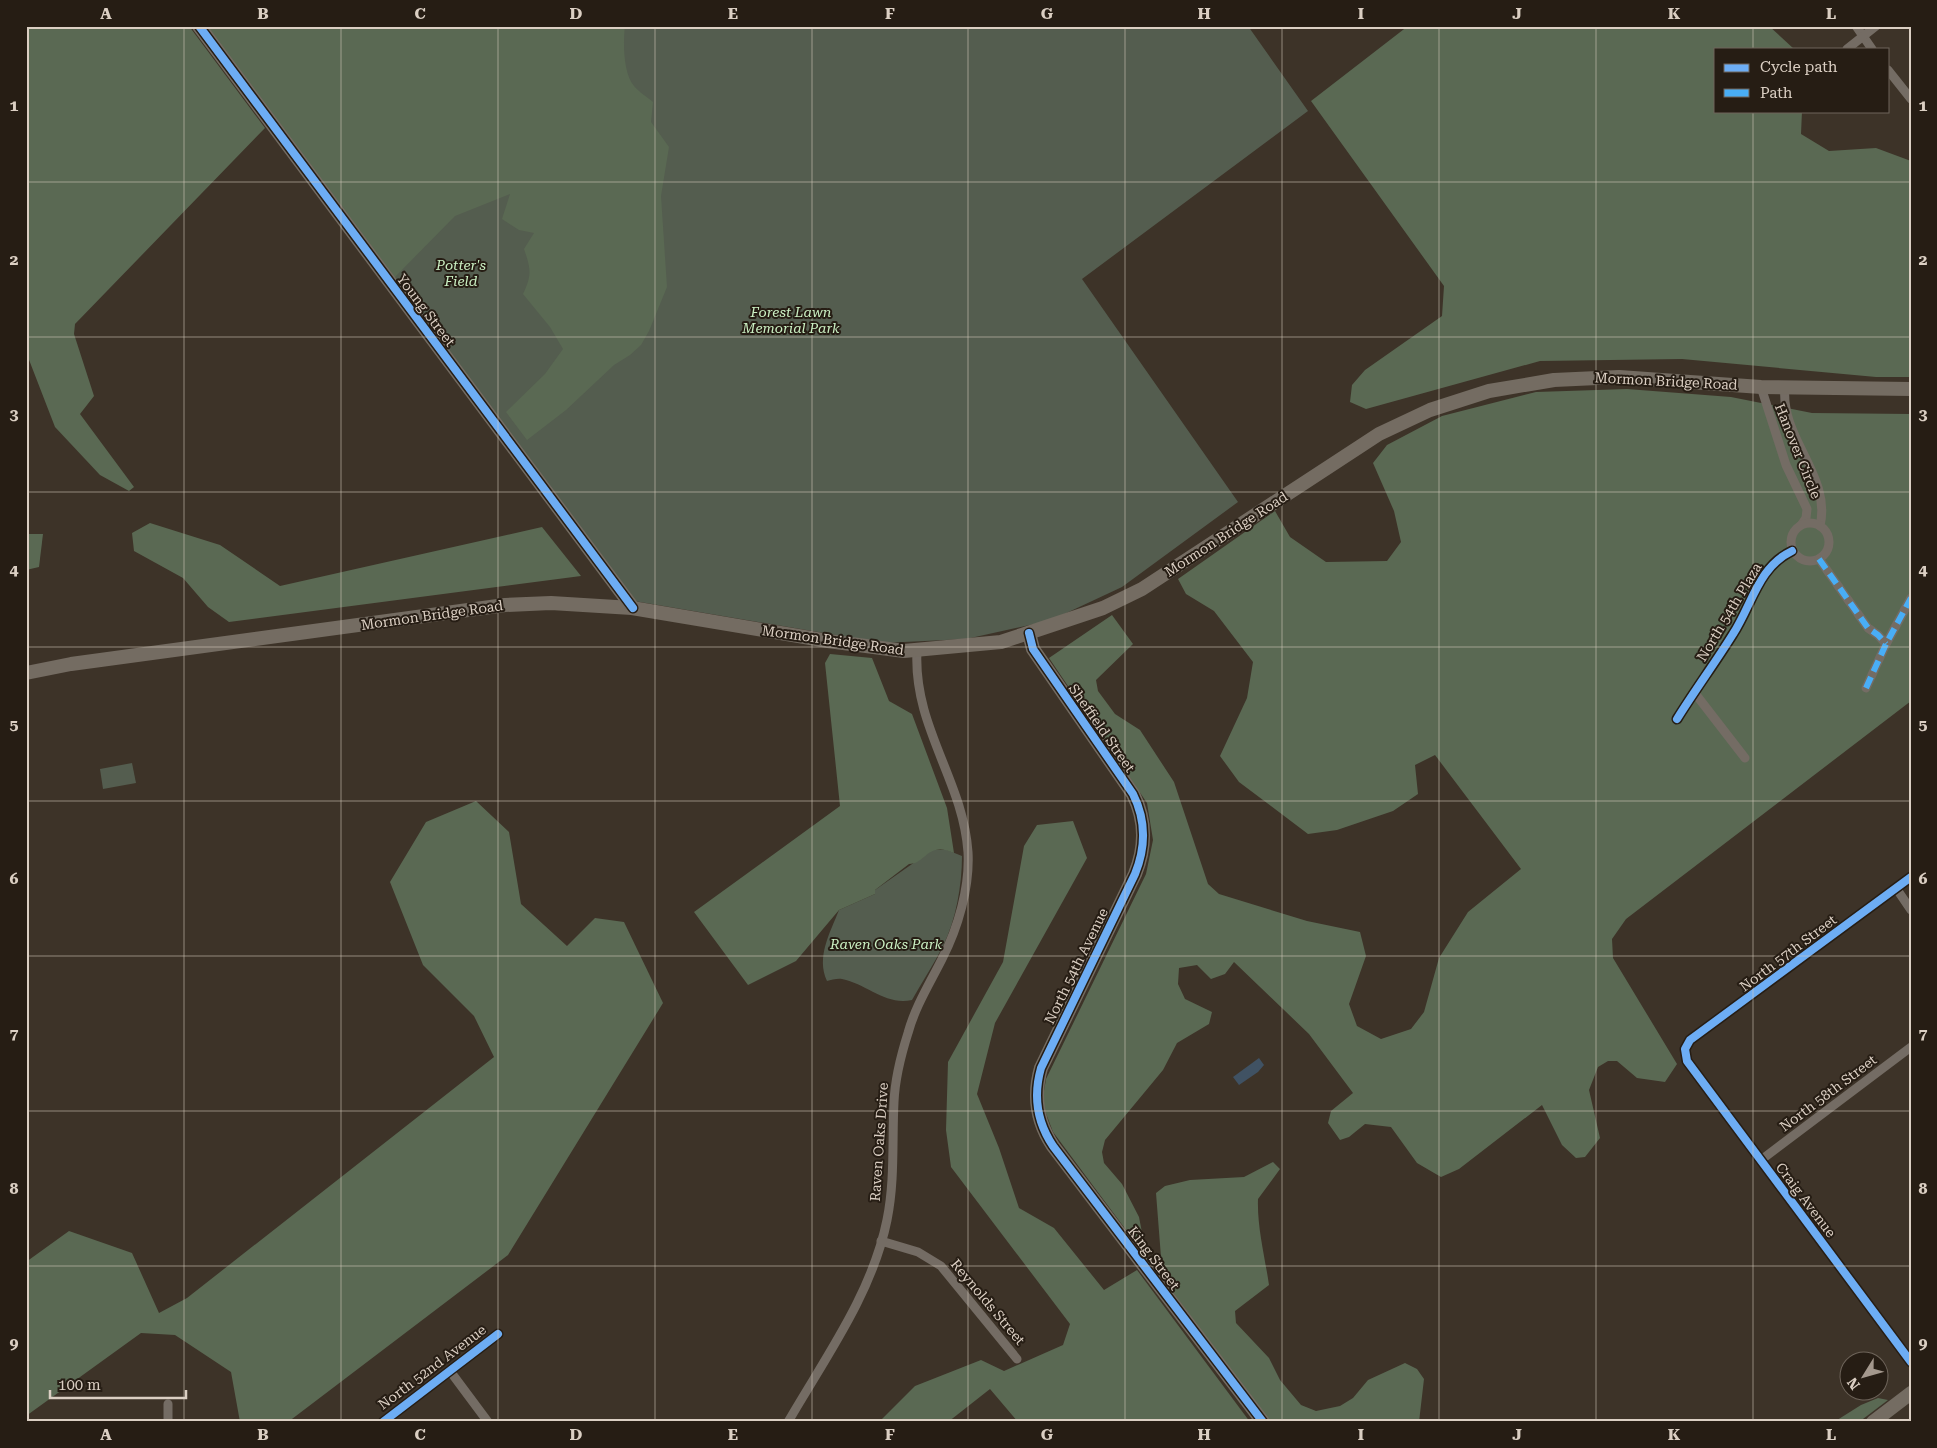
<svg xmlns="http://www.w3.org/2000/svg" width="1937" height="1448" font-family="'Roboto Serif',serif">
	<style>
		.green { fill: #545d4f }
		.forest { fill: #5a6953 }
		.water { fill: #405263 }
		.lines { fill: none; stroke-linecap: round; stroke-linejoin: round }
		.street { stroke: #746c64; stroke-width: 9 }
		.secondary { stroke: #746c62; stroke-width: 14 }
		.quiet { stroke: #49aef6; stroke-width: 6; stroke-dasharray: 12 6; stroke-linecap: butt }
		.cycleway-casing { stroke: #261d14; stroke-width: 11 }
		.cycleway { stroke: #6dadf4; stroke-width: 8 }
		.grid { fill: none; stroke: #dbcfc3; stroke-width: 1; stroke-opacity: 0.55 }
		.labels { text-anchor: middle; stroke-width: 4; stroke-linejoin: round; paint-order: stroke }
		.park-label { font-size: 14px; font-style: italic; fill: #cbf0c3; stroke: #261d14 }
		.street-label { font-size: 14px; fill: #dbcfc3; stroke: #261d14 }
		.neatline { fill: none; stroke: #dbcfc3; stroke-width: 2 }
		.grid-label { font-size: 16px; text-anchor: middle; font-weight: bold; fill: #dbcfc3 }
	</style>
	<rect width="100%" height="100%" fill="#3d3328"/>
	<g class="green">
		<path d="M206,26H1248L1308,111L1082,279L1238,502L1122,587L1060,616L1039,623L966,639L883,643L634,601Z"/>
		<path d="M132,763L136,783L103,789L100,769Z"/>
		<path d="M932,850H947L962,856C962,885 956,920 943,946C934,964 922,982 912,1000C886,1006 867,984 842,979C838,978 831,980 827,981C816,957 830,933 839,910L875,894V890Z"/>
	</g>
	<g class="forest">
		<path d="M26,26H189L265,128L75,324L74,334L94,396L80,414L134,487L129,491L100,475L55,427L26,352Z"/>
		<path d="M206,26H625C623,42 623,73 634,86C639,92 647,97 653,102L651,122L669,147L661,196L667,287L649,331L641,345L630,355L614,365L566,410L527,440L506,412L545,374L563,349L550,327L523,294C532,275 531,269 524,249L534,233L519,230L502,219L510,194L455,216L394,278Z"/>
		<path d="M1408,26H1769L1794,49H1716V111H1802L1801,134L1829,151L1876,148L1911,161V377H1876L1682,359L1540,361L1366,409L1350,402L1352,385L1365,370L1442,316L1444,286L1311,101Z"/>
		<path d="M1627,389L1731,397L1812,413L1911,414V701L1626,919L1612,939L1613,958L1677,1064L1665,1082L1637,1078L1617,1061H1608L1598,1067L1589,1090L1600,1138L1585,1157L1576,1158L1562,1145L1542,1105L1459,1169L1441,1177L1417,1163L1391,1127L1365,1124L1349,1137L1340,1140L1328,1123L1331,1111L1353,1093L1309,1034L1234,962L1225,974L1211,979L1197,965L1179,968L1178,984L1185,999L1212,1012L1209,1024L1177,1043L1163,1070L1105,1140L1102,1152L1104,1163L1122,1184L1139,1217L1145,1248L1132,1238L1053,1132L1042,1103L1046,1079L1146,874L1153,840L1147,803L1049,658L1112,615L1133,644L1096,680L1098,691L1115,714L1140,730L1174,782L1208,884L1219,894L1307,921L1360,932L1366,956L1349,1004L1357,1026L1381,1039L1411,1029L1424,1012L1439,958L1468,912L1521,869L1435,755L1415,765L1418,794L1393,811L1337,830L1308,834L1239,782L1220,756L1247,698L1253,662L1214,611L1186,594L1178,579L1275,511L1290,537L1326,562L1387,561L1401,542L1394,511L1373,463L1387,445L1442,416L1536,392Z"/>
		<path d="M150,523L220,545L280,586L542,527L581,576L229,622L208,607L183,578L134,551L132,533Z"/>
		<path d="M26,534H43L39,567L26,570Z"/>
		<path d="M830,654L872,658L889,701L912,714L947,808L954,853C927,841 926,864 909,864L875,890V894L839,910L796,961L748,985L694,912L840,806L825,663Z"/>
		<path d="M476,801L509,832L521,904L567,946L595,918L624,922L663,1003L508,1255L288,1422H240L231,1372L175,1335L141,1333L26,1416V1262L69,1231L132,1253L159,1313L187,1298L494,1057L474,1016L423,965L390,882L426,822Z"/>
		<path d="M1073,821L1087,858L995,1023L977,1094L999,1148L1019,1208L1054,1228L1104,1290L1137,1270L1250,1422H1018L990,1389L948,1422H879L915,1386L981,1360L1004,1371L1063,1345L1070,1324L951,1167L946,1130L948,1062L1003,962L1024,846L1037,825Z"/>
		<path d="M1273,1162L1280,1169L1258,1199C1257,1227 1265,1257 1269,1285L1235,1311L1236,1323L1269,1358L1280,1380L1301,1405L1316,1411L1340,1406L1353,1398L1368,1380L1405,1363L1417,1369L1424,1379L1419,1422H1270L1156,1270L1161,1257L1156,1193L1165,1186L1190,1180L1244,1177Z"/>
		<path d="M1878,1398L1888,1400L1859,1422H1834L1861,1405Z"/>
	</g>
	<path class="water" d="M1259,1058L1264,1065L1258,1072L1239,1085L1233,1077Z"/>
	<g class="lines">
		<g class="street">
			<path d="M1856,26L1872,49"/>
			<path d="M1847,49L1876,26"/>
			<path d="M1888,70L1911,99"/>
			<path d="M1761,387L1786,465L1807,509L1806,518L1802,524"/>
			<path d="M1785,388C1780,438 1832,476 1820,526"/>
			<circle cx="1810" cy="542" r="19"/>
			<path d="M1819,559L1868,628L1878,635L1886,644"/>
			<path d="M1866,688L1886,644L1911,598"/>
			<path d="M1694,692L1745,758"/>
			<path d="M1677,719C1695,690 1715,663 1733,634C1752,605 1758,567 1792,551"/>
			<path d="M1911,877L1690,1040L1685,1049L1687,1061L1911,1362"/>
			<path d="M1896,888L1911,910"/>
			<path d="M1761,1160L1911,1047"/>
			<path d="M881,1241L918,1252L941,1266L1017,1359"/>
			<path d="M450,1371L488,1422"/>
			<path d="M168,1422V1404"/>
			<path d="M383,1422L498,1334"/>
			<path d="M788,1422C825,1358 872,1294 887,1220C895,1181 892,1141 894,1102C895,1078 901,1055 908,1033C915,1007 930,983 942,959C958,928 970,887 968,852C963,780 913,727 917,651"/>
		</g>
		<g class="secondary">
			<path d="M199,26L633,608"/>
			<path d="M1029,633L1033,649L1133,794C1146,820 1146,847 1135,874L1041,1068C1033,1096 1037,1122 1053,1146L1263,1422"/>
			<path d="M26,673L71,664L505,605L551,603L632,608L828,641L904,651L1001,642L1103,608L1142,589L1379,434L1430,410L1489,391L1554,380L1619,377L1761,387L1911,389"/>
			<path d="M1873,1422L1911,1393"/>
		</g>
		<g class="quiet">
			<path d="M1819,559L1868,628L1878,635L1886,644"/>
			<path d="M1866,688L1886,644L1911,598"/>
		</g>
		<defs>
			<g id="cycleway">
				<path d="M199,26L633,608"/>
				<path d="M1029,633L1033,649L1133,794C1146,820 1146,847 1135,874L1041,1068C1033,1096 1037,1122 1053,1146L1263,1422"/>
				<path d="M1677,719C1695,690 1715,663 1733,634C1752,605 1758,567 1792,551"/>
				<path d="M1911,877L1690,1040L1685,1049L1687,1061L1911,1362"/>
				<path d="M383,1422L498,1334"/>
			</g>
		</defs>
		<use href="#cycleway" class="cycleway-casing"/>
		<use href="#cycleway" class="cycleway"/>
	</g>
	<path class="grid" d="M184,26V1422M341,26V1422M498,26V1422M655,26V1422M812,26V1422M968,26V1422M1125,26V1422M1282,26V1422M1439,26V1422M1596,26V1422M1753,26V49M1753,111V1422M26,182H1911M26,337H1911M26,492H1911M26,647H1911M26,801H1911M26,956H1911M26,1111H1911M26,1266H1911"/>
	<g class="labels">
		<g class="park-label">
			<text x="461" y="270">Potter's<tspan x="461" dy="16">Field</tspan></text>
			<text x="791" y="317">Forest Lawn<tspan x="791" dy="16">Memorial Park</tspan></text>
			<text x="886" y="949">Raven Oaks Park</text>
		</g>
		<g class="street-label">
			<text transform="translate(426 310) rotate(53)" y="5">Young Street</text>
			<text transform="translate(1666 381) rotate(3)" y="5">Mormon Bridge Road</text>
			<text transform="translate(1798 451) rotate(68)" y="5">Hanover Circle</text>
			<text transform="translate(1226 534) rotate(-33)" y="5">Mormon Bridge Road</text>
			<text transform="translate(1729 612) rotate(-59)" y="5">North 54th Plaza</text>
			<text transform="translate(432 615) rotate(-8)" y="5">Mormon Bridge Road</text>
			<text transform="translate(833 640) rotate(8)" y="5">Mormon Bridge Road</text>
			<text transform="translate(1102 728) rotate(55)" y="5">Sheffield Street</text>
			<text transform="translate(1788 953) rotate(-37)" y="5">North 57th Street</text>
			<text transform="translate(1076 966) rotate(-64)" y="5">North 54th Avenue</text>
			<text transform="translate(1828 1093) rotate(-37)" y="5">North 58th Street</text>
			<text transform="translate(879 1142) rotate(-86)" y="5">Raven Oaks Drive</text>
			<text transform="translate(1806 1200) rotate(53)" y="5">Craig Avenue</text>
			<text transform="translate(1154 1258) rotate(53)" y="5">King Street</text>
			<text transform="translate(988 1302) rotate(50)" y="5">Reynolds Street</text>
			<text transform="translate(432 1367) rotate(-37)" y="5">North 52nd Avenue</text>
		</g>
	</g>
	<rect width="1937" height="1448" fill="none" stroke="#261d14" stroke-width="55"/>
	<rect x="1714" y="48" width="175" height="65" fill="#261d14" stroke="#6e645a"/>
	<rect x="1724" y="64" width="25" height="8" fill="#6dadf4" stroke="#6e645a"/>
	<text x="1760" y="72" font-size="15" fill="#dbcfc3">Cycle path</text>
	<rect x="1724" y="89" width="25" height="8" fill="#49aef6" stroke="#6e645a"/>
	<text x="1760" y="98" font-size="15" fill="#dbcfc3">Path</text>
	<g transform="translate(1864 1376) rotate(233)"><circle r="24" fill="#261d14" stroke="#6e645a"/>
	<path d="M0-4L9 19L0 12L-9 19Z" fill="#a4988d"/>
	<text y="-8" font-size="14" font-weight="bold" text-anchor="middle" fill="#dbcfc3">N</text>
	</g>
	<path d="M50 1390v8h136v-8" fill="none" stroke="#dbcfc3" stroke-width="2.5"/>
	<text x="58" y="1390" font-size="15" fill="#dbcfc3" stroke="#261d14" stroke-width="4" paint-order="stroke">100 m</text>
	<rect x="28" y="28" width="1882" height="1392" class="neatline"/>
	<g class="grid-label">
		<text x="106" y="19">A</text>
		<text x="263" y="19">B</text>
		<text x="420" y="19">C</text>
		<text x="576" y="19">D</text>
		<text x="733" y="19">E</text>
		<text x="890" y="19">F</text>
		<text x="1047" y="19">G</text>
		<text x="1204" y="19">H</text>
		<text x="1361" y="19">I</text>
		<text x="1517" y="19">J</text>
		<text x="1674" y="19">K</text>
		<text x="1831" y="19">L</text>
		<text x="14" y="111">1</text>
		<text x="1923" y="111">1</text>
		<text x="14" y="265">2</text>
		<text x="1923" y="265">2</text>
		<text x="14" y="420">3</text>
		<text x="1923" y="420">3</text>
		<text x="14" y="575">4</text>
		<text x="1923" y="575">4</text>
		<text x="14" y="730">5</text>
		<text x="1923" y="730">5</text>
		<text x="14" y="884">6</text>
		<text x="1923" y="884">6</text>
		<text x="14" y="1039">7</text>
		<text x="1923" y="1039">7</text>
		<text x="14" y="1194">8</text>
		<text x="1923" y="1194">8</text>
		<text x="14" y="1349">9</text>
		<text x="1923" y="1349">9</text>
		<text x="106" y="1440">A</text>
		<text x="263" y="1440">B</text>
		<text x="420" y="1440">C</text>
		<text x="576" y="1440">D</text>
		<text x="733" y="1440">E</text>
		<text x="890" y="1440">F</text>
		<text x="1047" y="1440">G</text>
		<text x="1204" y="1440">H</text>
		<text x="1361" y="1440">I</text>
		<text x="1517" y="1440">J</text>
		<text x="1674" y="1440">K</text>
		<text x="1831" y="1440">L</text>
	</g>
</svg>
